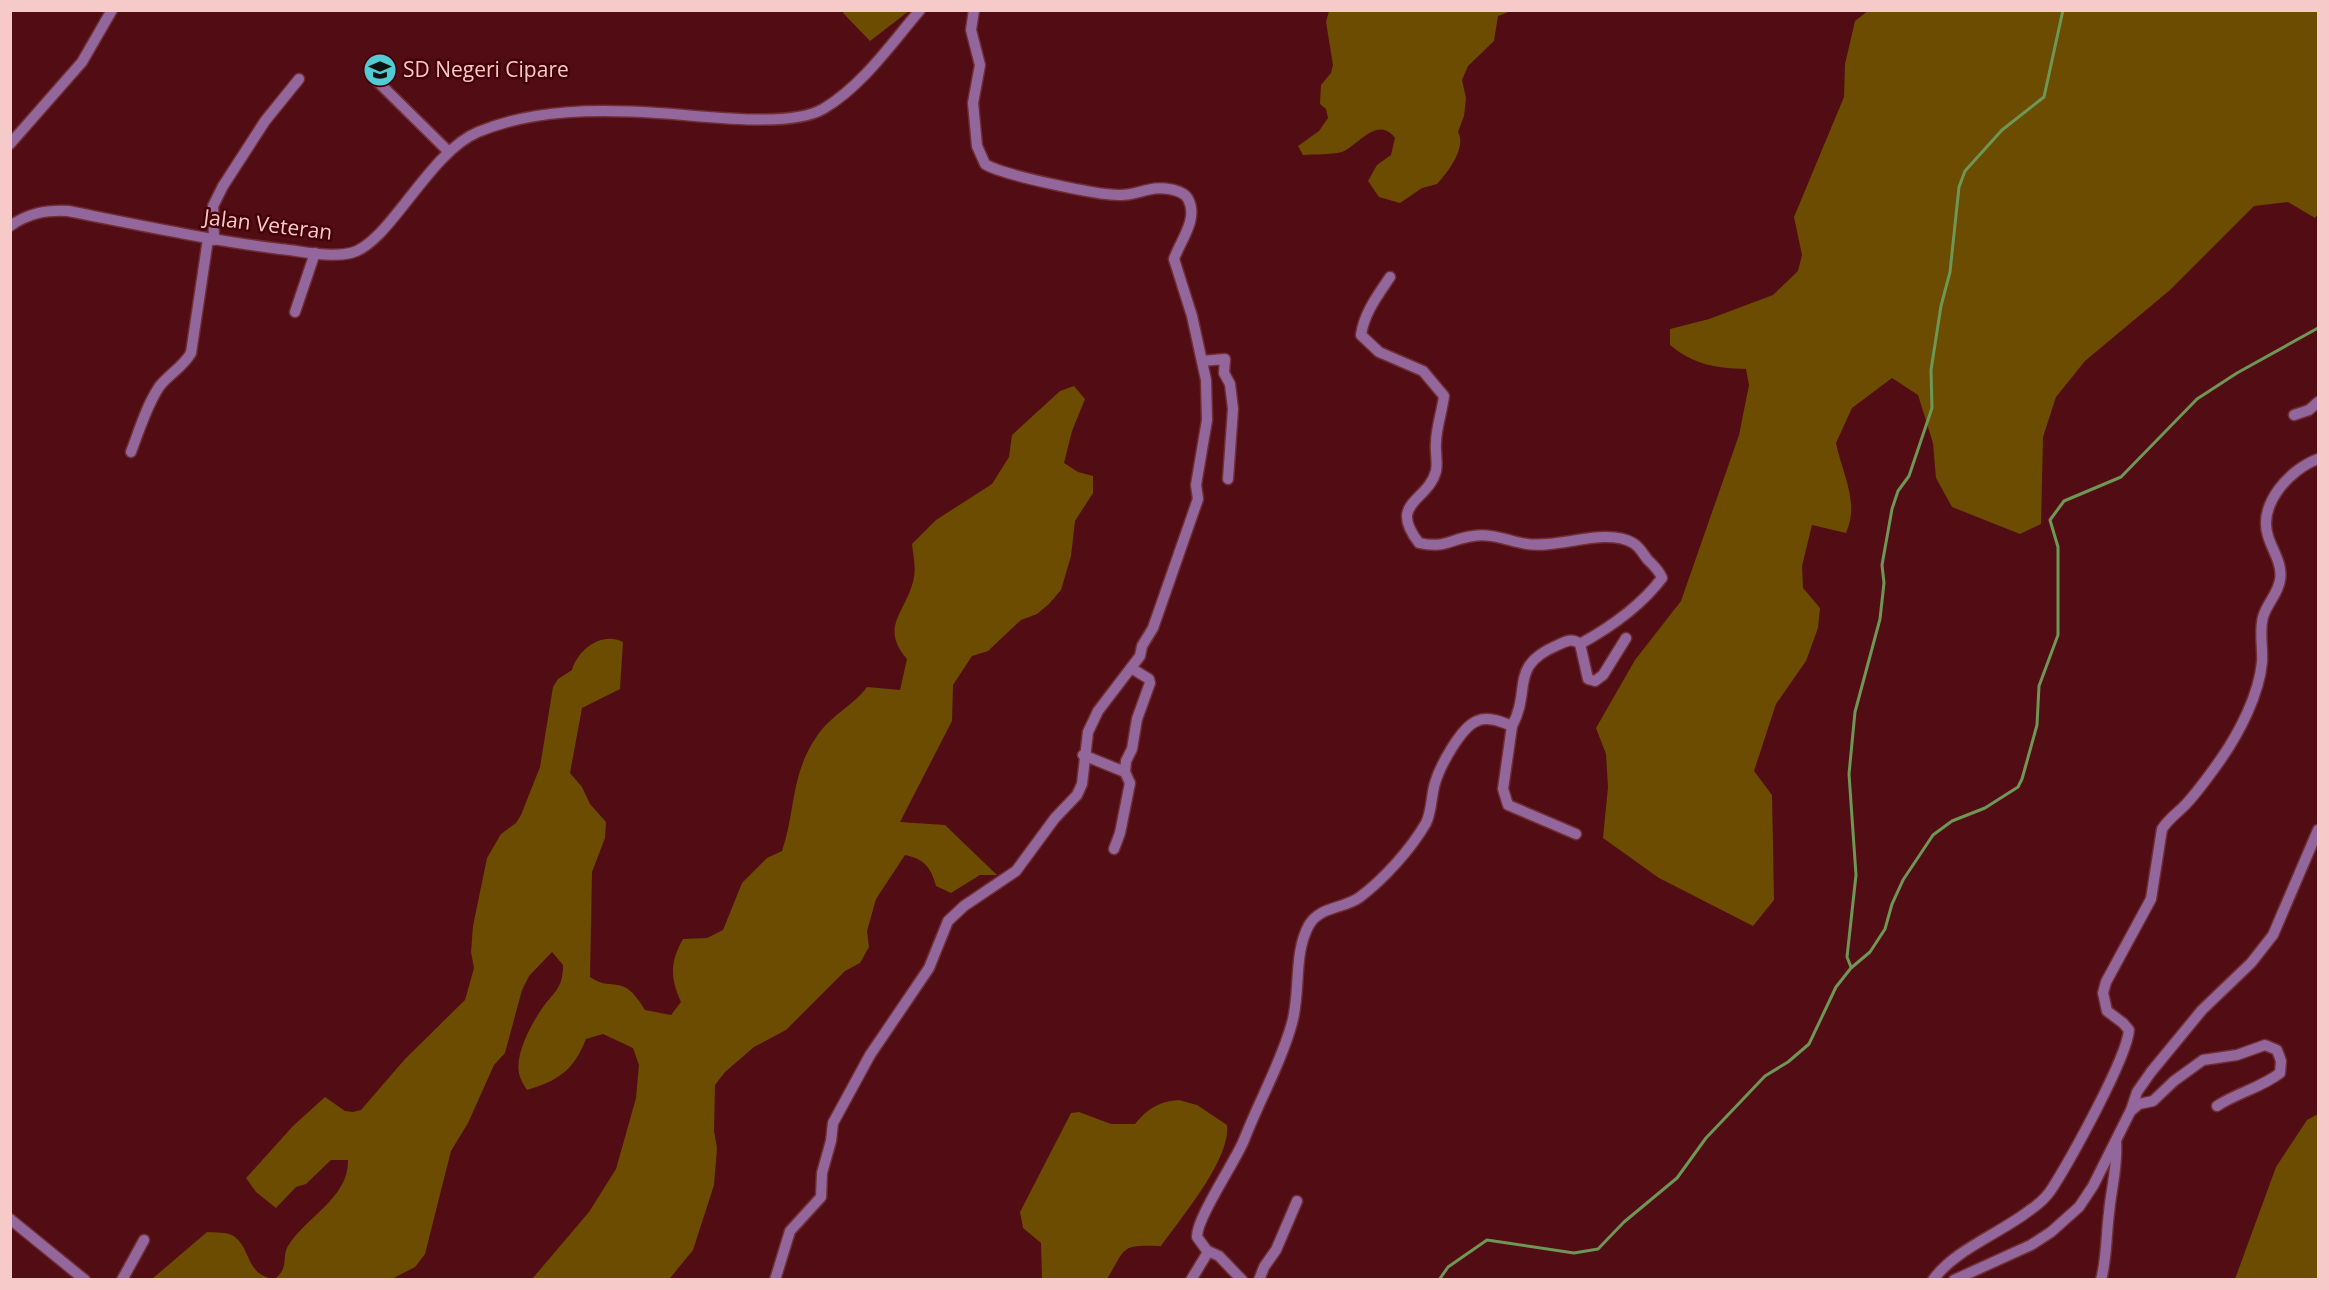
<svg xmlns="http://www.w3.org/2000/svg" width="2329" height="1290" font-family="'Open Sans',sans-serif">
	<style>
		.green { fill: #6b4c01 }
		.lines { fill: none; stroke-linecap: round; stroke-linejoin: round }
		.stream { stroke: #6e9756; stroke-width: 3 }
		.minor-casing { stroke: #702e34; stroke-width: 13 }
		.minor { stroke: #93679c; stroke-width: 10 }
		.labels { text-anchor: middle; stroke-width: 5; stroke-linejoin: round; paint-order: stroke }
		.poi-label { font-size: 21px; fill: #f6cac8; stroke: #46000a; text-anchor: start }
		.street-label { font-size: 21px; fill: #f6cac8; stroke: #46000a }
	</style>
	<rect width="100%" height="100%" fill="#520c14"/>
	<g class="green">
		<path d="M1869,10L2318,11V214L2315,218L2288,202L2254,206L2170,290L2085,361L2056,397L2043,437L2041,524L2020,534L1952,507L1936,478L1933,443L1918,395L1892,378L1852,408L1836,443C1842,473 1860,503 1846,533L1812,525L1802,566L1803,588L1820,608L1818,628L1806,661L1776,704L1754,771L1772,795L1774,900L1753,926L1659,878L1603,838L1608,787L1606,754L1596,728L1635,660L1681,601L1739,435L1749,385L1746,369C1716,368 1694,365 1670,345V329L1709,319L1773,295L1798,271L1802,255L1794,217L1844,97L1845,64L1855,21Z"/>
		<path d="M844,11V10L909,11L870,41L843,13Z"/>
		<path d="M1329,11H1511L1498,16L1494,41L1468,66L1462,80L1466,98L1464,116L1458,132C1467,147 1448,172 1437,184L1422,188L1400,203L1379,197L1368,181L1377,165L1391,155L1395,138C1377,115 1358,146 1342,152C1330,155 1315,154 1303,155L1298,146L1319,131L1328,118L1326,109L1320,104L1321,85L1331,73L1333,65L1326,22Z"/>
		<path d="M1074,386L1085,399L1072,431L1064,463L1078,472L1093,476V493L1075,521L1071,556L1061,590L1049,604L1037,614L1021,620L988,651L972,656L953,685L952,721L900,822L945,825L997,875H980L951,893L936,886C931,867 924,859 905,855L876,899L867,931L869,947L860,963L845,971L786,1030L754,1047L725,1072L715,1085L714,1131L717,1148L714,1185L693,1250L671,1277L668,1280L532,1279L589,1212L616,1169L636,1098L639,1065L633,1048L603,1034L586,1039C574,1070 558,1081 527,1090C524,1085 520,1079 519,1073C515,1054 531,1025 541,1010C553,992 563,990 563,965L552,952L529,976L522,990L505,1053L494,1065L468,1123L451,1151L425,1254L415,1267L390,1280L152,1279L207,1232C215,1233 227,1231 235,1237C251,1249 246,1276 275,1279C290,1266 281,1258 288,1246C306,1217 349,1198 348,1160H331L306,1184L296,1187L276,1208L256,1192L246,1178L293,1126L325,1097L345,1111L353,1112L361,1110L405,1059L465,1000L474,968L471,952L473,926L487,858L501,834L516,823L521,815L540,767L553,687L558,679L572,670C578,649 602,631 623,642L620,689L582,708L570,773L582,787L590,804L606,822L605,838L592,872L590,977C606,987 607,982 622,986C632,989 640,1002 645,1010L671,1015L681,1002C670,978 670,962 683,939L707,938L723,930L742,883L767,858L782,851C796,810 790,775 817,736C831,715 853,706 867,687L900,690L907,659C878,626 908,611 914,577C916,567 913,554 912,544L936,520L992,484L1009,457L1012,435L1060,391Z"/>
		<path d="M1179,1100L1197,1105L1227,1125C1231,1159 1181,1218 1161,1246C1120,1245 1127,1246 1107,1279H1042L1041,1243L1023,1228L1020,1212L1071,1113L1079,1112L1111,1124H1135C1147,1109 1160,1101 1179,1100Z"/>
		<path d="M2318,1114V1279H2235L2276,1167L2307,1120Z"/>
	</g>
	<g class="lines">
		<g class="stream">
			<path d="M1851,967L1847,957L1856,875L1849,774L1855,712L1880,619L1884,583L1882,565L1892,509L1898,491L1909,476L1932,408L1931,370L1941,306L1950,272L1959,187L1965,171L2002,130L2044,97L2063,10"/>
			<path d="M1439,1280L1448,1267L1487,1240L1574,1253L1598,1249L1624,1222L1677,1178L1706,1138L1765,1076L1788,1062L1809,1044L1836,987L1851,968L1870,952L1885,929L1892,904L1903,880L1933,835L1952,821L1985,808L2018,787L2022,779L2037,725L2039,686L2058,635V547L2050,520L2064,501L2121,477L2197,399L2237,373L2318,328"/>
		</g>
		<defs>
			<g id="minor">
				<path d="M371,75L449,152"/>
				<path d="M10,144L82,62L112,10"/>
				<path d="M10,226C29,213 45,210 68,211C139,225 209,240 280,249C302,251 329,258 351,253C389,244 428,153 478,132C533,109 599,109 657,113C699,115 788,129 823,109C862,86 891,44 920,10"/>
				<path d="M214,240L213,206L223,186L265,121L299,79"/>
				<path d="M1390,277C1378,295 1364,313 1361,335L1379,352L1423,371L1444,396C1442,412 1436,428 1436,443C1435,452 1438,462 1436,471C1428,502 1387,502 1419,543C1445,549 1450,539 1473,536C1493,533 1508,541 1527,544C1558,549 1606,527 1633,543C1640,547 1643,554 1648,560C1654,566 1659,570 1662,578C1640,607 1611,627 1580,644"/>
				<path d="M295,312L315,253"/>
				<path d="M1202,361L1225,359L1224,373L1230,384L1233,409L1228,479"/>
				<path d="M2294,415L2309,410L2318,402"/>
				<path d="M131,452C139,431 146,407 159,387C168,375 183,367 191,353L208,239"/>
				<path d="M1512,726L1503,789L1508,805L1576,834"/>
				<path d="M1083,755L1125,772"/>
				<path d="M1114,849L1120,833L1130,783L1125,772L1126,761L1132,749L1137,719L1150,683L1149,679L1131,668"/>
				<path d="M2132,1110L2139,1104L2153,1101L2174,1081L2203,1060L2237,1055L2265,1045L2277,1050L2281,1061L2280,1073C2261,1088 2236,1093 2217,1106"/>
				<path d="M10,1219L85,1280"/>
				<path d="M1208,1251L1219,1256L1242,1280"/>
				<path d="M122,1280L144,1240"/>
				<path d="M775,1280L790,1231L821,1197L822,1173L831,1141L833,1123L870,1055L929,968L948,921L964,906L1016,871L1055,818L1077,795L1082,784L1088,732L1098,711L1140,656L1142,646L1153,628L1198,499L1196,485L1207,420L1206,380L1192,316L1174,259C1180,241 1199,219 1188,199C1185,193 1175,190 1169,189C1151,185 1136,196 1119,195C1097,195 1002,175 985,164L977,146L973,103L980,65L971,30L974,10"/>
				<path d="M1191,1280L1208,1252L1197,1237C1196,1219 1235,1162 1244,1140C1259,1101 1281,1063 1292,1023C1301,991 1293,954 1309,925C1320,906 1344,909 1360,897C1384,879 1411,849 1426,823C1432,811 1431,796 1435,783C1440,766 1461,727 1477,721C1488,716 1502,722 1512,726C1532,689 1508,666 1558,645C1566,641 1572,638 1580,644L1588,679L1595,681L1603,675L1626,638"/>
				<path d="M1259,1280L1264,1267L1276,1250L1297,1201"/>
				<path d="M1933,1280C1954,1250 2001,1233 2030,1210C2039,1204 2047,1197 2053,1187C2070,1160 2127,1058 2129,1030L2123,1023L2107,1011L2103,993L2106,982L2151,899L2162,829C2169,818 2179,812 2187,803C2199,790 2211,773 2221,759C2239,733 2259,695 2262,662C2263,647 2259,632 2263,617C2267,603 2278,594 2280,580C2283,564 2272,550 2268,536C2258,504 2290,469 2318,459"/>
				<path d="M1954,1280L2031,1245L2051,1232L2079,1207L2093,1186L2131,1110L2137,1092L2151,1072L2202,1010L2251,963L2273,935L2318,830"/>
				<path d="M2101,1280C2107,1257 2106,1236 2109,1213C2111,1189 2118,1166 2116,1142"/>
			</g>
		</defs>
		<use href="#minor" class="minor-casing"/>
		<use href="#minor" class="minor"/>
	</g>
	<defs>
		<symbol id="school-disc" viewBox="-11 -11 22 22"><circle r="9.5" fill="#51ccd4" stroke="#46000a"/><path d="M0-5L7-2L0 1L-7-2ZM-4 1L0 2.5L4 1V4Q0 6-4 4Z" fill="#111"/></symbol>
	</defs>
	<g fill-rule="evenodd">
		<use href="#school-disc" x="361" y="51" width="38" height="38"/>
	</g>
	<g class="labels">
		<g class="poi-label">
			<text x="403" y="77">SD Negeri Cipare</text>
		</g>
		<g class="street-label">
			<text transform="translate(268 225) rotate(7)" y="7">Jalan Veteran</text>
		</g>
	</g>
	<rect width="2329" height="1290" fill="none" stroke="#f6cac8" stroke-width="24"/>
</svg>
